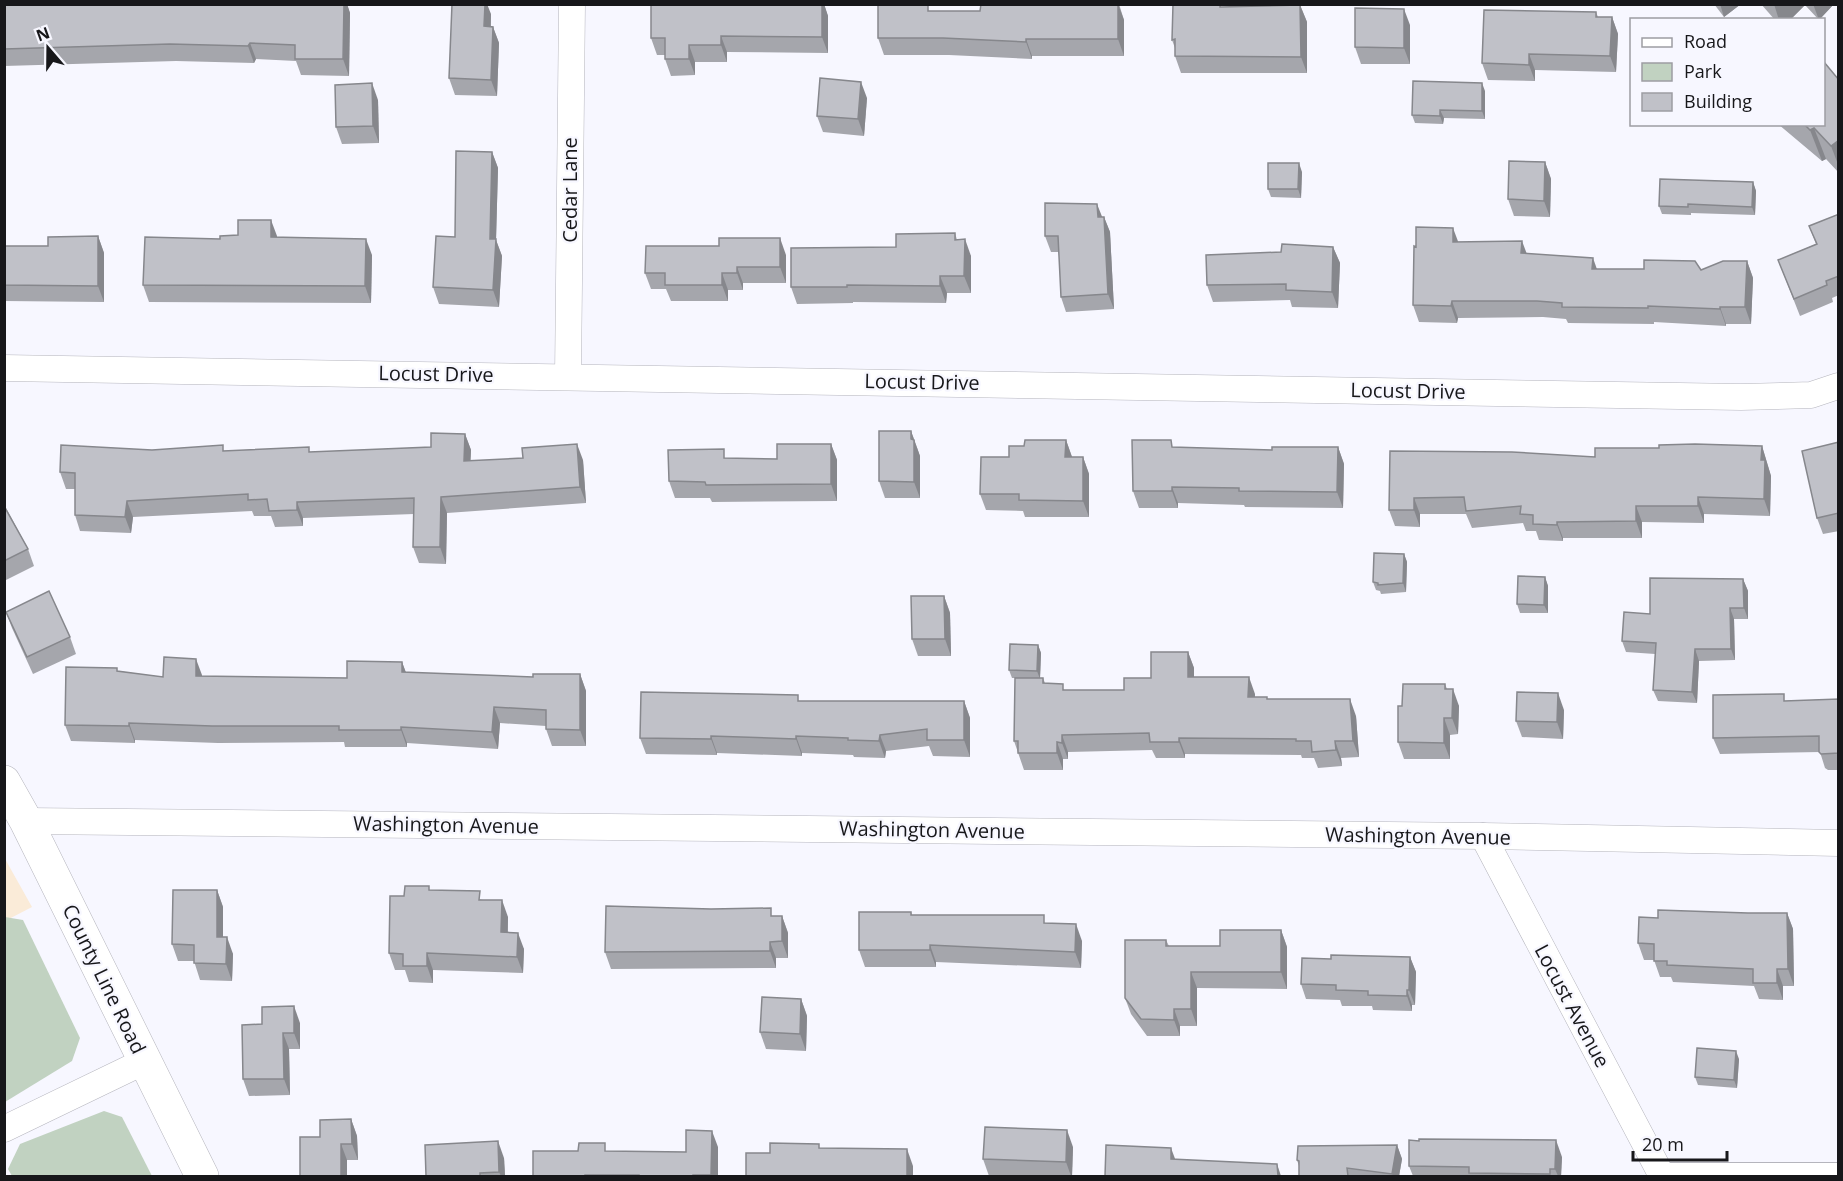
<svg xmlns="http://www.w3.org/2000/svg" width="1843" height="1181" font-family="'Open Sans',sans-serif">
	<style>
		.education { fill: #faebd8 }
		.green { fill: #c1d2c1 }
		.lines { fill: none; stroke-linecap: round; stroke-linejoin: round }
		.lane-casing { stroke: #b5b5bd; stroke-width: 14 }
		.street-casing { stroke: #b5b5bd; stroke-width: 27 }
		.secondary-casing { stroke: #b5b5bd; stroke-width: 34 }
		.lane { stroke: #fff; stroke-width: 12 }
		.street { stroke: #fff; stroke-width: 26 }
		.secondary { stroke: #fff; stroke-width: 33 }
		.wall { fill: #a5a6ac }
		.shaded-wall { fill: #86878c }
		.building { fill: #c0c1c8; stroke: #86878c; stroke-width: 1.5 }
		.labels { text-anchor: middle; stroke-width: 4.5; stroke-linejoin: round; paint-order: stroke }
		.street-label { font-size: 20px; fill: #17171a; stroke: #f7f7ff }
	</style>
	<rect width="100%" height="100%" fill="#f7f7ff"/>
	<path class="education" d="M4,857L32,907L5,921H4Z"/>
	<g class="green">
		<path d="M5,917L23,920L80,1038L72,1061L5,1102Z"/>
		<path d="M104,1111L122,1117L152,1176H12L8,1169L20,1144Z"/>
	</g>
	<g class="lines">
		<defs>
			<path id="lane" d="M1658,1169H1838"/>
			<g id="street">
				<path d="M4,368L1741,397L1811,395L1838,386"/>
				<path d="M568,376L572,4"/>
				<path d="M26,821L1483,836L1838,843"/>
				<path d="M1483,836L1662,1176"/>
				<path d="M4,1129L145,1061"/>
			</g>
			<path id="secondary" d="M4,782L26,821L202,1176"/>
		</defs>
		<use href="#lane" class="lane-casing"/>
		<use href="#street" class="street-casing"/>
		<use href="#secondary" class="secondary-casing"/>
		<use href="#lane" class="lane"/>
		<use href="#street" class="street"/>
		<use href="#secondary" class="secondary"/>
	</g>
	<g class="wall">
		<path d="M4,4H347L350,13L349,76L301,75L296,61L256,59L254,63L176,61L4,66Z"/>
		<path d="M651,4H824L828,16V53L727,52V62H695V75L671,76L665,59V55H657L651,38Z"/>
		<path d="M1069,4H1119L1124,20V56H1032V59L949,55H884L878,38L931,11H980Z"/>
		<path d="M1220,4L1221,7L1300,5L1307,22V73H1181L1175,56V48L1172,40Z"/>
		<path d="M1714,4H1741L1724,17Z"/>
		<path d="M1761,4H1834L1819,20L1805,5L1790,20H1775Z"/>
		<path d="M1596,12L1598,17H1612L1618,34L1616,72L1535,70V81L1488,80L1482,63Z"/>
		<path d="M491,14V26L493,27L499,43L497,96L455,95L449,78Z"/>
		<path d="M1410,25V64H1361L1355,47Z"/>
		<path d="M1839,80V173L1826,159L1822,161L1778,124H1824Z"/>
		<path d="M1485,91V119L1444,118L1443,124L1415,123L1412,115Z"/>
		<path d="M867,98L864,136L823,132L817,116Z"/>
		<path d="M378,100L379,143L342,144L336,127Z"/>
		<path d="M492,152L498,168L496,240L502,256L499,307L439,304L433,287Z"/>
		<path d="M1545,162L1551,179L1550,217L1514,216L1508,199Z"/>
		<path d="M1302,172L1301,198L1271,197L1268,189Z"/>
		<path d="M1753,182L1756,191L1755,215L1691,213V215L1662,214L1659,206Z"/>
		<path d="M1839,214V295L1832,298L1833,302L1800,316L1778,260L1816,244L1809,226Z"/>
		<path d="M1102,217H1104L1110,232L1114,309L1066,312L1061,297L1059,252H1051L1045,236Z"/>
		<path d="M955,233L957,240L971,256V293H947L946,303L853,302V303L797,304L791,287L896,247Z"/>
		<path d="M238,235L277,237L372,255L371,303L149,302L143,285L220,239Z"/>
		<path d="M98,236L104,253V302L4,301V246H48Z"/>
		<path d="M1458,242L1526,254L1597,269L1701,270L1747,261L1753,278L1751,324H1726V326L1654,322V324L1568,323L1566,319L1543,317L1458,318L1457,323L1419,322L1413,305L1416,247Z"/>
		<path d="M1333,247L1340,263L1338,308L1292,307L1290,300L1213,302L1207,285L1281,252Z"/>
		<path d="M786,255V283H743V290H728V301H671L666,289H651L645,273Z"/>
		<path d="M911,431L920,456V498H885L879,481Z"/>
		<path d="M465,434L471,450L470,461L583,460L586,503L447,513L446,564L419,563L413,547L414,514L303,518V526L275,527L271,516H254L252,511L133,517L131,533L80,531L75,515V489H66L60,472L152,450L311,452L431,447Z"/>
		<path d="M1066,440L1072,457H1083L1089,474V517H1025L1023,511L986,510L980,494L1009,457L1024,446Z"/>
		<path d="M1839,442V531L1823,534L1817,518Z"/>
		<path d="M831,444L837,460V501L712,502L710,498H675L669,481L728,458L777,459Z"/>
		<path d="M1762,446L1771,476L1770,516L1704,514V523L1642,522V538H1563V541L1539,540L1536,531H1526L1523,523L1472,528L1466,514H1420V527L1395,526L1389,510L1390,451L1595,457L1659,448Z"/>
		<path d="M1174,447L1272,450L1338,447L1344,464L1343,508L1245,507L1244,505L1178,503V508H1139L1133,491Z"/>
		<path d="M5,506L28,549L34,566L4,581Z"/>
		<path d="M1404,554L1407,562L1406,592L1381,594L1380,591L1376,590L1373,582Z"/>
		<path d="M1545,577L1548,586V613H1520L1517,604Z"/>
		<path d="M1743,579L1748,591V619H1734L1735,660L1699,661L1697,703L1658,701L1653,690L1655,654L1626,652L1622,641L1650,614Z"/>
		<path d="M944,596L950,613L951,656H918L912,639Z"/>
		<path d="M6,612L70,637L76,654L33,674L12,628Z"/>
		<path d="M1038,645L1041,653L1040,678H1043L1045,683L1065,690H1124L1151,678L1188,652L1194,668V677L1255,694V697L1356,716L1359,757L1341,758L1342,766L1318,768L1314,758H1302L1301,755L1185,754V758H1156L1152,750L1068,752V759H1063V770H1024L1014,741L1017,678H1012L1009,670Z"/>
		<path d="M402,662L406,673L533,677L580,674L586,691V746H552L546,729V726L500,723L498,749L407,743V747H345L344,742L218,743L135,740V743L71,741L65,725L118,671L163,677L202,676L347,678Z"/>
		<path d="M1445,684L1447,689L1459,706L1458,734L1450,735V759H1404L1398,742L1402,706Z"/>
		<path d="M1839,699V770H1828L1825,768L1820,752L1720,754L1713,738L1786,701Z"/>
		<path d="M800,701H964L970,718V757L933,756L929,746L886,751L885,758L854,757L853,755L802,753V756L717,753V755L646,754L640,738Z"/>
		<path d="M1564,710L1563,739L1522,737L1516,721Z"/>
		<path d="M217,890L223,907V937L233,954L232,981L200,980L194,961H178L172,944Z"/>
		<path d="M430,890L483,900L508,917V932L524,949L523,973L433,970V983L409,982L405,970H395L389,953L404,896Z"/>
		<path d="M911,912L912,915L1047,923L1082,941L1081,968L936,962V967H865L859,950Z"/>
		<path d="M1748,913H1787L1793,929L1794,986H1783V1000L1759,999L1754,986L1673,982L1671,977H1660L1654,960H1644L1638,943L1658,918Z"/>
		<path d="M774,916H782L788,933V958H776V968L611,969L605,952Z"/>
		<path d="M1281,930L1287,947V989L1197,988V1026H1180V1036H1147L1131,1014L1125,998L1166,940L1169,946H1220Z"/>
		<path d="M1410,957L1416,972L1415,1005H1412V1011L1373,1010L1372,1006H1342L1340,1000L1306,999L1301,984L1331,959Z"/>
		<path d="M801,999L807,1016L806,1051L766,1049L760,1032Z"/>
		<path d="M300,1023V1049H289L290,1095L249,1096L243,1079L242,1025Z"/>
		<path d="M1739,1059L1737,1088L1698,1085L1695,1077Z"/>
		<path d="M351,1119L357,1136L358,1160H347V1176H300L320,1137Z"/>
		<path d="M1397,1145L1402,1159L1399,1176H1299V1166L1297,1160Z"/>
		<path d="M718,1147V1176H533L608,1151L686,1152Z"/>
		<path d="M1073,1147L1072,1176H989L983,1159Z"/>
		<path d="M1562,1157L1561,1176H1413L1409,1166Z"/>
		<path d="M504,1158L505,1176H426Z"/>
	</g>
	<g class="shaded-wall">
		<path d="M344,4H347L350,13L349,76L343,59Z"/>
		<path d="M485,4H487L491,14L490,43L484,26Z"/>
		<path d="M822,4H824L828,16V53L822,37Z"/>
		<path d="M1118,4L1124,20V56L1118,39Z"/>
		<path d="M1720,4H1741L1724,17Z"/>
		<path d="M1774,4H1805V5L1790,20H1779Z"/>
		<path d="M1813,4H1834L1819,20Z"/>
		<path d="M1300,5L1307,22V73L1301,57Z"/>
		<path d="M1404,9L1410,25V64L1404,48Z"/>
		<path d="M1612,17L1618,34L1616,72L1610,56Z"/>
		<path d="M493,27L499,43L497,96L491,80Z"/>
		<path d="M721,36L727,52V62L721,45Z"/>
		<path d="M1026,39L1032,56V59L1026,42Z"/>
		<path d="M250,43L256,59L254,63L248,46Z"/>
		<path d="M689,45L695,62V75L689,59Z"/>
		<path d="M1529,54L1535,70V81L1529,65Z"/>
		<path d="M861,82L867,98L864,136L858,119Z"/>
		<path d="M372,83L378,100L379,143L373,126Z"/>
		<path d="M1482,83L1485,91V119L1482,111Z"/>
		<path d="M1440,110L1444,118L1443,124L1440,116Z"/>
		<path d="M1814,128L1826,159L1822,161L1810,130Z"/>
		<path d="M1839,140V167L1831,146Z"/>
		<path d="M492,152L498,168L496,240L502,256L499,307L493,290L490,239Z"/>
		<path d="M1545,162L1551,179L1550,217L1544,201Z"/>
		<path d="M1299,163L1302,172L1301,198L1298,189Z"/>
		<path d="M1753,182L1756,191L1755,215L1752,207Z"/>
		<path d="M1097,204L1103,219L1098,217Z"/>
		<path d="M1104,217L1110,232L1114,309L1108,294Z"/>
		<path d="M271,220L277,236L278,254L271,237Z"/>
		<path d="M1453,228L1459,244L1453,242Z"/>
		<path d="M98,236L104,253V302L98,286Z"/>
		<path d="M780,238L786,255V283L780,267Z"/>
		<path d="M366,239L372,255L371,303L365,286Z"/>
		<path d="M965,239L971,256V293L964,276Z"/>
		<path d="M1522,241L1528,257L1521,253Z"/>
		<path d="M1333,247L1340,263L1338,308L1332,292Z"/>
		<path d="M1593,258L1599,275L1592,269Z"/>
		<path d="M1747,261L1753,278L1751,324L1745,307Z"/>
		<path d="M737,267L743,283V290L737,273Z"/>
		<path d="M722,273L728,290V301L722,285Z"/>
		<path d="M940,276L947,293L946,303L940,286Z"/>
		<path d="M1452,301L1458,318L1457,323L1451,306Z"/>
		<path d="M1720,307L1726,324V326L1720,309Z"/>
		<path d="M911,431L920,456V498L914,482Z"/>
		<path d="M465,434L471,450L470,478L464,461Z"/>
		<path d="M1066,440L1072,457H1065Z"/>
		<path d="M577,444L583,460L586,503L580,487Z"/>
		<path d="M831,444L837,460V501L831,484Z"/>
		<path d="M1762,446L1771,476L1770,516L1764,499L1761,460Z"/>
		<path d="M1338,447L1344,464L1343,508L1337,492Z"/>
		<path d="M1083,457L1089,474V517L1083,501Z"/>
		<path d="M1172,487L1178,503V508L1172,491Z"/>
		<path d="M441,497L447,513L446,564L440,547Z"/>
		<path d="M1698,497L1704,514V523L1698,506Z"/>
		<path d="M1414,498L1420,514V527L1414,510Z"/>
		<path d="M127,501L133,517L131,533L125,517Z"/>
		<path d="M297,502L303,518V526L297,510Z"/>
		<path d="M1636,506L1642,522V538L1636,521Z"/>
		<path d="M1557,522L1563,538V541L1557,525Z"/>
		<path d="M1404,554L1407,562L1406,592L1403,583Z"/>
		<path d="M1545,577L1548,586V613L1544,605Z"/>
		<path d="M1743,579L1748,591V619L1744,608Z"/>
		<path d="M944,596L950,613L951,656L945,639Z"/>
		<path d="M1730,608L1734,619L1735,660L1731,649Z"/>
		<path d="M1038,645L1041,653L1040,679L1037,671Z"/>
		<path d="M1695,649L1699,661L1697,703L1692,692Z"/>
		<path d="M1188,652L1194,668V693L1188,677Z"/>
		<path d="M196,659L202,675V692L196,676Z"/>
		<path d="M402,662L408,678L402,672Z"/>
		<path d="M580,674L586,691V746L580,730Z"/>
		<path d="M1249,677L1255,694L1254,714L1248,697Z"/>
		<path d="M1453,689L1459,706L1458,734L1452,718Z"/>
		<path d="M1558,693L1564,710L1563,739L1557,722Z"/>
		<path d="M1350,699L1356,716L1359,757L1353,741Z"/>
		<path d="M964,701L970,718V757L964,740Z"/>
		<path d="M494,707L500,723L498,749L492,732Z"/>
		<path d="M1444,718L1450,735V759L1444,743Z"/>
		<path d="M129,723L135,740V743L129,726Z"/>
		<path d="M401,727L407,743V747L401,730Z"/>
		<path d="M880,735L886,751L885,758L879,741Z"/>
		<path d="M1062,735L1068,752V759L1062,743Z"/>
		<path d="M711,736L717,753V755L711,739Z"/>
		<path d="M796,736L802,753V756L796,739Z"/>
		<path d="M1179,738L1185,754V758L1179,742Z"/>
		<path d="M1335,741L1341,758L1342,766L1336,750Z"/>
		<path d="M1057,742L1063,759V770L1057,753Z"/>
		<path d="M217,890L223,907V954L217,937Z"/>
		<path d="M502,900L508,917L507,949L501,932Z"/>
		<path d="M1787,913L1793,929L1794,986L1788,969Z"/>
		<path d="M782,916L788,933V958L782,941Z"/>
		<path d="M1076,924L1082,941L1081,968L1075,952Z"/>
		<path d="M1281,930L1287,947V989L1281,972Z"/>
		<path d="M518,933L524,949L523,973L517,957Z"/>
		<path d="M227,937L233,954L232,981L226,964Z"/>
		<path d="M770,942L776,958V968L770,951Z"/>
		<path d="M930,945L936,962V967L930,950Z"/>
		<path d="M427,953L433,970V983L427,966Z"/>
		<path d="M1410,957L1416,972L1415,1005L1409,990Z"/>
		<path d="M1777,969L1783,986V1000L1777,983Z"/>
		<path d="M1191,972L1197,988V1026L1191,1009Z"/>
		<path d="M1407,990L1412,1005V1011L1407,996Z"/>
		<path d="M801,999L807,1016L806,1051L800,1034Z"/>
		<path d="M294,1006L300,1023V1049L294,1033Z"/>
		<path d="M1174,1009L1180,1026V1036L1174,1020Z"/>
		<path d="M283,1033L289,1049L290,1095L284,1079Z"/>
		<path d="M1736,1051L1739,1059L1737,1088L1734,1080Z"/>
		<path d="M351,1119L357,1136L358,1160L352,1144Z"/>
		<path d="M1067,1130L1073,1147L1072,1176H1071L1066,1162Z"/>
		<path d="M712,1131L718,1147V1176H712L711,1175Z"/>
		<path d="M1556,1140L1562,1157L1561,1176H1558L1555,1169Z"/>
		<path d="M498,1141L504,1158L505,1176H501L499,1172Z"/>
		<path d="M341,1144L347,1160V1176H341Z"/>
		<path d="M1397,1145L1402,1159L1399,1176H1393L1392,1174Z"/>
		<path d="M1171,1148L1177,1164L1171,1159Z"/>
		<path d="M907,1149L913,1166V1176H907Z"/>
		<path d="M1277,1164L1281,1176H1278Z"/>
	</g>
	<g class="building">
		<path d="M4,4H344L343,59H295V45L250,43L248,46L170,44L4,49Z"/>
		<path d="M452,4H485L484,26L493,27L491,80L449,78Z"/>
		<path d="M651,4H822V37L721,36V45H689V59H665V38H651Z"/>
		<path d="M878,4H928V11H980L981,4H1118V39H1026V42L943,38H878Z"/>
		<path d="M1173,4H1220V7L1300,5L1301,57L1175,56V39L1172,40Z"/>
		<path d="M1355,8L1404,9V48L1355,47Z"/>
		<path d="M1484,10L1596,12V17H1612L1610,56L1529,54V65L1482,63Z"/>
		<path d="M1824,62L1839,80V140L1831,146L1814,128L1810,130L1804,124H1824Z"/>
		<path d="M820,78L861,82L858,119L817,116Z"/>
		<path d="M1413,81L1482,83V111L1440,110V116L1412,115Z"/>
		<path d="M372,83L373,126L336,127L335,85Z"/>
		<path d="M456,151L492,152L490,239H496L493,290L433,287L436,236L455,237Z"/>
		<path d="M1509,161L1545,162L1544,201L1508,199Z"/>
		<path d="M1268,163H1299L1298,189H1268Z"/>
		<path d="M1660,179L1753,182L1752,207L1688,204V207L1659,206Z"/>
		<path d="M1045,203L1097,204L1098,217H1104L1108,294L1061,297L1058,236H1045Z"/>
		<path d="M1839,214V276L1826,281L1827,285L1794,299L1778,260L1817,244L1809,226Z"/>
		<path d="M238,220H271V237L366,239L365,286L143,285L145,237L220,239V236L238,235Z"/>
		<path d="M1416,227L1453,228V242L1522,241L1521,253L1593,258L1592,269H1644V260L1695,261L1701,270L1723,261H1747L1745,307H1720V309L1648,306V308L1562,307V303L1537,301H1452L1451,306L1413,305L1414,246L1416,247Z"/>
		<path d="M955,233V240L965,239L964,276H940V286L847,285V287H791V248L896,247V234Z"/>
		<path d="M98,236V286L4,285V246H48V237Z"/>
		<path d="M719,238H780V267H737V273H722V285H665V273H645L646,246H719Z"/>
		<path d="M1282,244L1333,247L1332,292L1286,290V284L1207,285L1206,255L1281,252Z"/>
		<path d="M879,431H911V439L914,440V482L879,481Z"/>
		<path d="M431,433L465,434L464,461L523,458L522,448L577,444L580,487L441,497L440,547H413L414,498L297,502V510L269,511L267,499L248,500V494L127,501L125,517L75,515V473L60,472L61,445L152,450L223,445V451L309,447V452L431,447Z"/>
		<path d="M1025,440H1066L1065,457H1083V501L1019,500V494H980L981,457H1009V446H1024Z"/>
		<path d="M1132,440H1171L1172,447L1272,450V447H1338L1337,492L1239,491V488L1172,487V491H1133Z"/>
		<path d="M1839,442V513L1817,518L1802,451Z"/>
		<path d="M777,444H831V484L706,485L705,482L669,481L668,450L724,449V458L777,459Z"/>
		<path d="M1695,444L1762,446L1761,460H1765L1764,499L1698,497V506H1636V521L1557,522V525L1533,524V515L1520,514L1521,506L1466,511L1464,497L1414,498V510H1389L1390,451L1512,452L1595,457V448H1659V445Z"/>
		<path d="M4,506L28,549L4,561Z"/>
		<path d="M1374,553L1404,554L1403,583L1378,585V583L1373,582Z"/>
		<path d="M1518,576L1545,577L1544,605L1517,604Z"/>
		<path d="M1650,578L1743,579L1744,608H1730L1731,649H1695L1692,692L1653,690L1656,643L1622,641L1624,612L1650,614Z"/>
		<path d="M49,591L70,637L27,657L6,612Z"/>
		<path d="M911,596H944L945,639H912Z"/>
		<path d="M1010,644L1038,645L1037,671L1009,670Z"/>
		<path d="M1151,652H1188V677H1249L1248,697H1267V699H1350L1353,741H1335L1336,750L1312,752L1311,741H1296V739L1179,738V742H1150L1149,733L1062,735V743L1057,742V753H1018V741H1014L1015,678H1043V683L1063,684V690H1124V678H1151Z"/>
		<path d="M164,657L196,659V676L347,678V661L402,662V672L533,677V674H580V730L546,729V710L494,707L492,732L401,727V730H339V726H212L129,723V726L65,725L66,667L117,668V671L163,677Z"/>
		<path d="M1403,684H1445V689H1453L1452,718H1444V743L1398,742V706H1402Z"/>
		<path d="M641,692L798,695V701H964V740H927V729L880,735L879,741L848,740V738L796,736V739L711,736V739L640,738Z"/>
		<path d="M1517,692L1558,693L1557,722L1516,721Z"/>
		<path d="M1784,694V701L1839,699V753L1821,754L1819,752V736L1713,738V695Z"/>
		<path d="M405,886H429V890L480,891L479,900H502L501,932L518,933L517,957L427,953V966H403V954L389,953L390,896H404Z"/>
		<path d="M173,890H217V937H227L226,964L194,963V945L172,944Z"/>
		<path d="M606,906L711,909L771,908V916H782V941L770,942V951L605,952Z"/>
		<path d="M1658,910L1748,913H1787L1788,969H1777V983H1753V969L1667,965V961H1654V944L1638,943L1639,917L1658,918Z"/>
		<path d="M859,912H911V915H1044V923L1076,924L1075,952L930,945V950H859Z"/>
		<path d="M1220,930H1281V972H1191V1009H1174V1020L1141,1019L1125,998V940H1166V946H1220Z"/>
		<path d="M1331,955L1410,957L1409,990H1407V996L1368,995V991L1336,990V985L1301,984L1302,958L1331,959Z"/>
		<path d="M762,997L801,999L800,1034L760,1032Z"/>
		<path d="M294,1006V1033H283L284,1079H243L242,1025L262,1024V1007Z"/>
		<path d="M1697,1048L1736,1051L1734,1080L1695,1077Z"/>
		<path d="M351,1119L352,1144H341V1176H300V1137H320V1120Z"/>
		<path d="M985,1127L1067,1130L1066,1162L983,1159Z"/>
		<path d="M686,1130L712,1131L711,1175H693V1176H639V1175H585V1176H533V1151H578L579,1143H605V1151L686,1152Z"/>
		<path d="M1419,1139L1556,1140L1555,1169H1550V1174L1469,1173V1167L1409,1166V1140L1419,1141Z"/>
		<path d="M498,1141L499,1172L480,1173V1176H426L425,1145Z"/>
		<path d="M770,1143L819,1144V1148L907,1149V1176H746V1153H770Z"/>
		<path d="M1106,1145L1171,1148V1159L1277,1164L1278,1176H1105Z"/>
		<path d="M1397,1145L1392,1174L1347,1168L1348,1176H1299V1161L1297,1160L1298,1146Z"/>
	</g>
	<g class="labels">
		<g class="street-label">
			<text transform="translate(570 190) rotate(-90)" y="7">Cedar Lane</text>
			<text transform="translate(436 374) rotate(1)" y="7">Locust Drive</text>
			<text transform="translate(922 382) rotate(1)" y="7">Locust Drive</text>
			<text transform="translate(1408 391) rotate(1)" y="7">Locust Drive</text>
			<text transform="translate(446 825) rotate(1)" y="7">Washington Avenue</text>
			<text transform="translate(932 830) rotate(1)" y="7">Washington Avenue</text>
			<text transform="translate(1418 836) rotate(1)" y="7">Washington Avenue</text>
			<text transform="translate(104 979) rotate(64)" y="7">County Line Road</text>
			<text transform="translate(1572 1006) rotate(62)" y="7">Locust Avenue</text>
		</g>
	</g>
	<rect width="1843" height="1181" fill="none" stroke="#17171a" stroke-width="12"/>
	<rect x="1630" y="18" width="195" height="108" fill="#f7f7ff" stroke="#9d9da3" stroke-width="1.5"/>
	<rect x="1642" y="38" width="30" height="9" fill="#ffffff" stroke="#9d9da3" stroke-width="1.5"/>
	<text x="1684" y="48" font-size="18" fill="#17171a">Road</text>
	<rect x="1642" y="63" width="30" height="18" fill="#c1d2c1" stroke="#9d9da3" stroke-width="1.5"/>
	<text x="1684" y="78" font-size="18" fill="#17171a">Park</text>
	<rect x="1642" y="93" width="30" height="18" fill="#c0c1c8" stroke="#9d9da3" stroke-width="1.5"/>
	<text x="1684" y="108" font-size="18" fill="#17171a">Building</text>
	<g transform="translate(48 48) rotate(340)" stroke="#f7f7ff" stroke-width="4.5" paint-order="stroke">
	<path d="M0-4.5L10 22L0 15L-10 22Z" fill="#17171a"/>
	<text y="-9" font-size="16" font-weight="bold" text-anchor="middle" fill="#17171a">N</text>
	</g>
	<path d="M1633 1151v9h94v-9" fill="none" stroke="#17171a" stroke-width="3"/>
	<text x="1642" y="1151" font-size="18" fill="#17171a" stroke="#f7f7ff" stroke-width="4.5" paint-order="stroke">20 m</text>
</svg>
